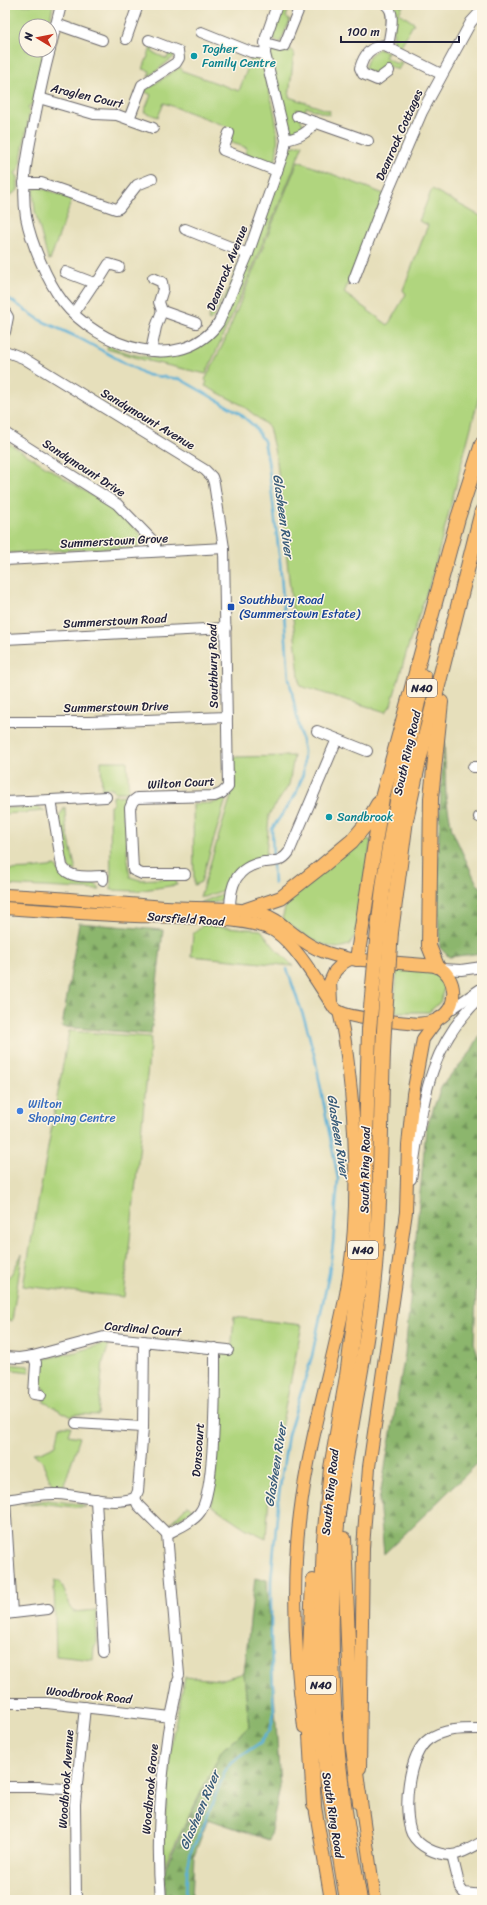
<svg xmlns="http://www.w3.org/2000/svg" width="487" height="1905" font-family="Sriracha,sans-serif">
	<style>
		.green { fill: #b0d57e; stroke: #697c5c }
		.forest { fill: url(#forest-firs); stroke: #576c54 }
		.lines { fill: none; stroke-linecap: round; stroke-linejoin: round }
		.stream { stroke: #5ab0d7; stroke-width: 2.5 }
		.minor-casing { stroke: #676468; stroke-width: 12 }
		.major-casing { stroke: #676468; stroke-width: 14 }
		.highway-casing { stroke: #676468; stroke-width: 16 }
		.minor { stroke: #fff; stroke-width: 10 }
		.major { stroke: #fbbd6e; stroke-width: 12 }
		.highway { stroke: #fbbd6e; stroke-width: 14 }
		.highway-bridge-casing { stroke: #676468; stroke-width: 16; stroke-linecap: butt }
		.highway-bridge { stroke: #fbbd6e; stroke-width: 14 }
		.culture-dot { fill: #0f9aa8; stroke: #fcf5e5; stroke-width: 1.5 }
		.transit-dot { fill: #1a4fb4; stroke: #fcf5e5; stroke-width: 1.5 }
		.shop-dot { fill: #3f7fe0; stroke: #fcf5e5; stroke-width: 1.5 }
		.labels { text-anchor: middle; stroke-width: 3; stroke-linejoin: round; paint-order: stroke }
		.shield { fill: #fcf5e5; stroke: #63616e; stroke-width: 1 }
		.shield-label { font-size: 11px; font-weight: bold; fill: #22223b }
		.culture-label { font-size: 12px; fill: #0d838f; stroke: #fcf5e5; text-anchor: start }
		.street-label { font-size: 12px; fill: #22223b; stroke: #fcf5e5 }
		.transit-label { font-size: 12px; fill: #164399; stroke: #fcf5e5; text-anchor: start }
		.shop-label { font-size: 12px; fill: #366cbe; stroke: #fcf5e5; text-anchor: start }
		.water-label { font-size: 13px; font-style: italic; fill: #385b79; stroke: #fcf5e5 }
	</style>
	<defs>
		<pattern id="forest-firs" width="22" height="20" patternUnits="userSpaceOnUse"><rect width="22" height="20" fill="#8cb66d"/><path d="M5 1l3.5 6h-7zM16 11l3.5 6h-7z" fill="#72945b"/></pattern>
	</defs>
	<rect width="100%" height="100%" fill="#fcf5e5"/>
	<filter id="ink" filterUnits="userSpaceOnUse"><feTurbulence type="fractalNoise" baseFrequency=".025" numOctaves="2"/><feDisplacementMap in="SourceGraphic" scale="8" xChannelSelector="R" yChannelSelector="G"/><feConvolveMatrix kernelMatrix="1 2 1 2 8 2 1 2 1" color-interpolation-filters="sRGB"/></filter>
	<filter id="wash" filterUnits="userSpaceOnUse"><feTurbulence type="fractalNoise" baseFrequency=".012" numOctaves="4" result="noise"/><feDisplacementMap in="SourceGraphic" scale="16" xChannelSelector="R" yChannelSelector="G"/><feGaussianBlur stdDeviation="0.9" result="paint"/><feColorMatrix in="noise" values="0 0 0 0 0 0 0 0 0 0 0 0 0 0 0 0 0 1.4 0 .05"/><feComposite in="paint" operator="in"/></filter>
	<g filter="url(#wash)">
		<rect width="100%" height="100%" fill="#e6dfbb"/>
		<g class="green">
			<path d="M5,5H53L49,26H26V50H44L33,103L28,107L30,111L19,170L15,173L18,177V190L5,199Z"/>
			<path d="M282,5L297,6L294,11H288L286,17L290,20L280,43L272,39L271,32Z"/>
			<path d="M393,5L403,6L399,13L414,23L399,49C386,38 400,18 393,5Z"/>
			<path d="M152,45L154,46L152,52L167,59L170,51L173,53L174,57L148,77L150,71L143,69Z"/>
			<path d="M271,47L289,53L291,49L294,52L289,97L330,111L329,115L306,107L305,112L296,109L306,131L299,136L290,133L268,57Z"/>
			<path d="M378,49L388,52L385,57L397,64L399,61L402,63L398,70L386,65L382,70L377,74L366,70L365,67L369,56Z"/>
			<path d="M252,56L261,60C269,94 283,128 275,163L268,164L245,154L247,148L230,142L234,129L164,103L158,117L144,112L151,95L144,91L180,67L183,71L239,91Z"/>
			<path d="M303,144L291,175L245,286L206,374L144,360L107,349L108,345C131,356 161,363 185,353C192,349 199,345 207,341L287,148Z"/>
			<path d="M298,161L384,194L344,293L388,325L406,294L403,290L428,225L419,221L432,189L482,217V385L432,577L408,647L391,705L386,712L300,686L277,462L269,427L242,405L205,386L207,382L205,380L224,342Z"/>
			<path d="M39,187L72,199L50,260L48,259L35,211L33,190Z"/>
			<path d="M217,295L222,296L215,315L210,321L208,320Z"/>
			<path d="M5,441L115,510L137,530L144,540L142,544L136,547L5,553Z"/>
			<path d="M294,756L289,785L269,815L266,857C250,863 230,871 227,889L204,897H200L235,783L234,757Z"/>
			<path d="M101,761H127L129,792H114L113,788H104L102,791Z"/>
			<path d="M126,795L127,852L130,877L140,880L173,878L176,880L177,885L136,891L111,890L110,806L113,805V796Z"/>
			<path d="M226,799L201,882L194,885L193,804L213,803Z"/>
			<path d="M38,807L45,811L5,814V808Z"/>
			<path d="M65,807L66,826L76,871L70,869L66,861L59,816Z"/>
			<path d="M362,839L371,840L357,933L349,945C345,946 340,948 337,948C317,946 297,930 282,919L287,901Z"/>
			<path d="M56,866C65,890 89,870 100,890L5,885V870L32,869Z"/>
			<path d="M227,892C224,903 210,904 200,903Z"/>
			<path d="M203,925L261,930L275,948L293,966L191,956L193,934Z"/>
			<path d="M397,970H424L440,976L444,988L440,1002L429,1012H394Z"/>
			<path d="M69,1031L151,1037L124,1297L23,1286Z"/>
			<path d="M22,1254L12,1321L5,1320V1281L12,1273Z"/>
			<path d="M234,1317L302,1325L270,1482L266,1538L245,1528L211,1505L215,1480L219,1421V1353L231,1354Z"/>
			<path d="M103,1344L109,1345L103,1362L98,1415L74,1414L72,1417L44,1402L45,1390L39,1383L43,1359L76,1352Z"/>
			<path d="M5,1364L28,1366L30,1372L5,1369Z"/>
			<path d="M60,1426H71L68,1435L80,1437L63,1488L53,1487L42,1461L33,1453L41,1452L56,1445Z"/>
			<path d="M48,1500L81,1504L86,1507H74L47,1504H23Z"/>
			<path d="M188,1505L193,1510L170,1523Z"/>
			<path d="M54,1581H60L73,1612L97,1610L96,1645L94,1648L93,1660L56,1656Z"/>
			<path d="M244,1673L249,1727L222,1750L164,1866V1828L172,1738L185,1677L220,1680Z"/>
		</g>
		<g class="forest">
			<path d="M444,738L446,797L452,830L477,884L482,888V953L449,957L440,948C435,878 440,808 444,738Z"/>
			<path d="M79,923L163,930L151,1034L62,1027Z"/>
			<path d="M482,1031V1253L477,1273L474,1343L482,1366V1459L384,1554L379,1501L405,1354L426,1129L442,1085L470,1053Z"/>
			<path d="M255,1578L267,1580L280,1787L269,1840L208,1819L194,1856L192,1900H165V1868L222,1750L249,1727L244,1673Z"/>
		</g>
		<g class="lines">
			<g class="stream">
				<path d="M5,296L40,320L79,338L147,375L180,379L238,412L254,426L264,441L268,461L280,562L289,678L304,751L303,774L296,794L272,829L273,860"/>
				<path d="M273,865L274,884"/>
				<path d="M186,1900L187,1872L191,1851L202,1830L225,1771L232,1762L261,1742L270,1730L274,1714L271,1638V1581L279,1494L288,1435L312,1356L329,1273L333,1244L338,1179L315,1058L306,1024L287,969"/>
			</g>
		</g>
	</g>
	<g filter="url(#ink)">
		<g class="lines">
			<defs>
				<g id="minor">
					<path d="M386,5C397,12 389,36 388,47"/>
					<path d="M56,24L102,40"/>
					<path d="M201,32L251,52L265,54"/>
					<path d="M126,39L138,5"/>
					<path d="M265,43L280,47L284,46L300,6"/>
					<path d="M50,49L61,5"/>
					<path d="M50,50C43,75 38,101 33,127C27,157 21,186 26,217C31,243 47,281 63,302C97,346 181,377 219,322L248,254L284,151L286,140L265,54L266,37L277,5"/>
					<path d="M389,71L377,80L363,74L360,68C364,55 369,48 383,45L441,74"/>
					<path d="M39,98L94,114L117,115L153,128"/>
					<path d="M297,116L368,141"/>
					<path d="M129,119L142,85L176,63L179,58L178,51L149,40"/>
					<path d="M229,133L223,150L277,171"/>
					<path d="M286,140C299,137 307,134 315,122"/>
					<path d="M24,183H41L116,209L119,208L137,185L152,179"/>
					<path d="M185,229L248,254"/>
					<path d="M65,272L94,283"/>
					<path d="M153,278L162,282L163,289L159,302L162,311"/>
					<path d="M354,279L383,203L422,112L471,22L482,10"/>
					<path d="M5,312L8,317L5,332"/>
					<path d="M74,313L94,283L99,280L109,264L119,267"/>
					<path d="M5,351L23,358L205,470L212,477L214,483L224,548L228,787L222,793L215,796L137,798L133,801L130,808L133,870L142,874H185"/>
					<path d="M151,351L156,327L162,311L196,323"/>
					<path d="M5,433L117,504L151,539L155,545V551"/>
					<path d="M5,560L224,548"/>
					<path d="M5,639L226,628"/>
					<path d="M5,722H90L227,717"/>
					<path d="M317,731L367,751"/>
					<path d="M473,767H482"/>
					<path d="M51,800L106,797"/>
					<path d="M5,802L51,800L62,866C69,880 90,876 103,876V880"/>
					<path d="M479,817L482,816"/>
					<path d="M230,910C230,884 236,867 264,862C275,861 282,862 289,852L337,739"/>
					<path d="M443,969L461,970L482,967"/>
					<path d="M450,1010L482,988"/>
					<path d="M411,1179C423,1108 425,1048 482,996"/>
					<path d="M33,1356L36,1363L34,1394L41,1395"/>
					<path d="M5,1357L19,1358L33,1356L104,1337L228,1350"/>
					<path d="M76,1423L143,1427"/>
					<path d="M135,1498L138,1491L143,1427L144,1341"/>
					<path d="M96,1499L104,1653"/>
					<path d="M5,1500C22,1498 40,1493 57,1494C82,1495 110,1506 135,1498L138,1505L167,1534L179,1675"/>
					<path d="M5,1500L12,1613"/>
					<path d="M167,1534C178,1528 193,1522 200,1512C216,1491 215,1379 215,1348"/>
					<path d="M5,1614L48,1609"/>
					<path d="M5,1703H47L171,1717"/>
					<path d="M482,1729C464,1729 445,1728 429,1739C408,1753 402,1812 412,1834C419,1847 437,1855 451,1855C460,1855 474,1846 482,1842"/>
					<path d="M5,1787H38L77,1790"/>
					<path d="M452,1855L460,1888L464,1893L482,1895"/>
					<path d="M76,1900L75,1804L85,1707"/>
					<path d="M161,1900C156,1844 160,1787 168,1732C171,1714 176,1698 178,1681"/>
				</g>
				<g id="major">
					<path d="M5,895C59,897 112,903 166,907C197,909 232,906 262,914C277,918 286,929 298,937C314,950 331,955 350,959"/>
					<path d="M5,908C48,911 92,914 135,916C167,917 252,916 276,932C298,947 320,987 335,1009C348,1020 398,1021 416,1024C423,1023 432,1023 438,1019C459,1008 458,977 437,966L350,959L343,963L335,971L330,982L331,1002"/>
					<path d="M304,1727C295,1656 291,1585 300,1514C309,1439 332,1367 346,1294C358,1229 357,1156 351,1091C348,1064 346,1038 339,1012"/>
					<path d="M360,1768L363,1548L369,1467L406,1212L408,1145L413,1094L423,1039L437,1020"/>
					<path d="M360,1794L375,1900"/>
					<path d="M313,1795L331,1900"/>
				</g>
				<g id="highway">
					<path d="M246,910L281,898L322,866L352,841L367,823L378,804"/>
					<path d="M378,930C387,843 403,763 424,677"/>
					<path d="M391,932L406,820L419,761L482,511"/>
					<path d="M357,959L382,798L458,518L482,444"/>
					<path d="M437,966L429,946L431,798L441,702"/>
					<path d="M344,1539L352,1740L360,1803"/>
					<path d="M313,1581L308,1699L314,1805"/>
					<path d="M347,1900L327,1778L323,1737L321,1680V1627L324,1540L331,1468L347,1376L363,1254L369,1030"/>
					<path d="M360,1900C350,1844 340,1787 336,1730C330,1659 330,1586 338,1515C348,1428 370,1342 376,1254C382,1180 380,1105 384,1030"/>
				</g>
			</defs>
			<use href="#minor" class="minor-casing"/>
			<use href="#major" class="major-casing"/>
			<use href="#highway" class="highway-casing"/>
			<use href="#minor" class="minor"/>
			<use href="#major" class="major"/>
			<use href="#highway" class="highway"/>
			<defs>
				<g id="highway-bridge">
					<path d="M369,1030L378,930"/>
					<path d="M384,1030L391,932"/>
				</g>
			</defs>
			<use href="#highway-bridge" class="highway-bridge-casing"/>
			<use href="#highway-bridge" class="highway-bridge"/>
		</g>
	</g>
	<g class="culture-dot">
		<circle cx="194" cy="56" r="4"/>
		<circle cx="329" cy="817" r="4"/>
	</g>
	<rect class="transit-dot" x="227" y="603" width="8" height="8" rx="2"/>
	<circle class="shop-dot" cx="20" cy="1111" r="4"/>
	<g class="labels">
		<g class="shield">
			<rect x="407" y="679" width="30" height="18" rx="3"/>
			<rect x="348" y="1241" width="30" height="18" rx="3"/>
			<rect x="306" y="1676" width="30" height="18" rx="3"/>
		</g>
		<g class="shield-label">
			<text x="422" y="692">N40</text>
			<text x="363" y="1254">N40</text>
			<text x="321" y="1689">N40</text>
		</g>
		<g class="culture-label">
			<text x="202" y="53">Togher<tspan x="202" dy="14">Family Centre</tspan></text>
			<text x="337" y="821">Sandbrook</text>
		</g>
		<g class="street-label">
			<text transform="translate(87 96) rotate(13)" y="4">Araglen Court</text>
			<text transform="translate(399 135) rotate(-66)" y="4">Deanrock Cottages</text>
			<text transform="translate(227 268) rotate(-68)" y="4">Deanrock Avenue</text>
			<text transform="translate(148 419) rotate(31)" y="4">Sandymount Avenue</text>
			<text transform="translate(84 468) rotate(33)" y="4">Sandymount Drive</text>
			<text transform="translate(114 541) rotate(-3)" y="4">Summerstown Grove</text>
			<text transform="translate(115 621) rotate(-3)" y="4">Summerstown Road</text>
			<text transform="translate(213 666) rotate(-91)" y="4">Southbury Road</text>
			<text transform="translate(116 707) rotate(-1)" y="4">Summerstown Drive</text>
			<text transform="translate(407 753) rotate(-77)" y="4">South Ring Road</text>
			<text transform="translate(181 783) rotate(-3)" y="4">Wilton Court</text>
			<text transform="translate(186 919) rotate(4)" y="4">Sarsfield Road</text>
			<text transform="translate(365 1170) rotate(-89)" y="4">South Ring Road</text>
			<text transform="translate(143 1329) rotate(5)" y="4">Cardinal Court</text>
			<text transform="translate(198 1450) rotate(-86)" y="4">Donscourt</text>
			<text transform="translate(330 1492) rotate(-84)" y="4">South Ring Road</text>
			<text transform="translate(89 1695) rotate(6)" y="4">Woodbrook Road</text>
			<text transform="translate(66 1779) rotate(-86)" y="4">Woodbrook Avenue</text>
			<text transform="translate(150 1789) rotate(-85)" y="4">Woodbrook Grove</text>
			<text transform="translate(333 1815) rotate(81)" y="4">South Ring Road</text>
		</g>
		<g class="transit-label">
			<text x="239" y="604">Southbury Road<tspan x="239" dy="14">(Summerstown Estate)</tspan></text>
		</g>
		<g class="shop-label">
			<text x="28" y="1108">Wilton<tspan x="28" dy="14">Shopping Centre</tspan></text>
		</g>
		<g class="water-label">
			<text transform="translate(284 516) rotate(82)" y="5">Glasheen River</text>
			<text transform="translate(339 1136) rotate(81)" y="5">Glasheen River</text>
			<text transform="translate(275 1465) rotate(-81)" y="5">Glasheen River</text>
			<text transform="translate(199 1810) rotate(-67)" y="5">Glasheen River</text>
		</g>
	</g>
	<rect width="487" height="1905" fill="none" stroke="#fcf5e5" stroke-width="20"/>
	<g transform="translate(38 38) rotate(280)"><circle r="19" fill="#fcf5e5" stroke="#a5a1a1"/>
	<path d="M0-3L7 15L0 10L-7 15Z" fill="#c8321e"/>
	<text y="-6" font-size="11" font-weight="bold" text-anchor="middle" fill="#22223b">N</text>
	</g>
	<path d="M341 36v6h118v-6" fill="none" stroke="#22223b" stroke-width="2"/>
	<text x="347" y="36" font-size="12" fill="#22223b" stroke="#fcf5e5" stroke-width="3" paint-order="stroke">100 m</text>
</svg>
